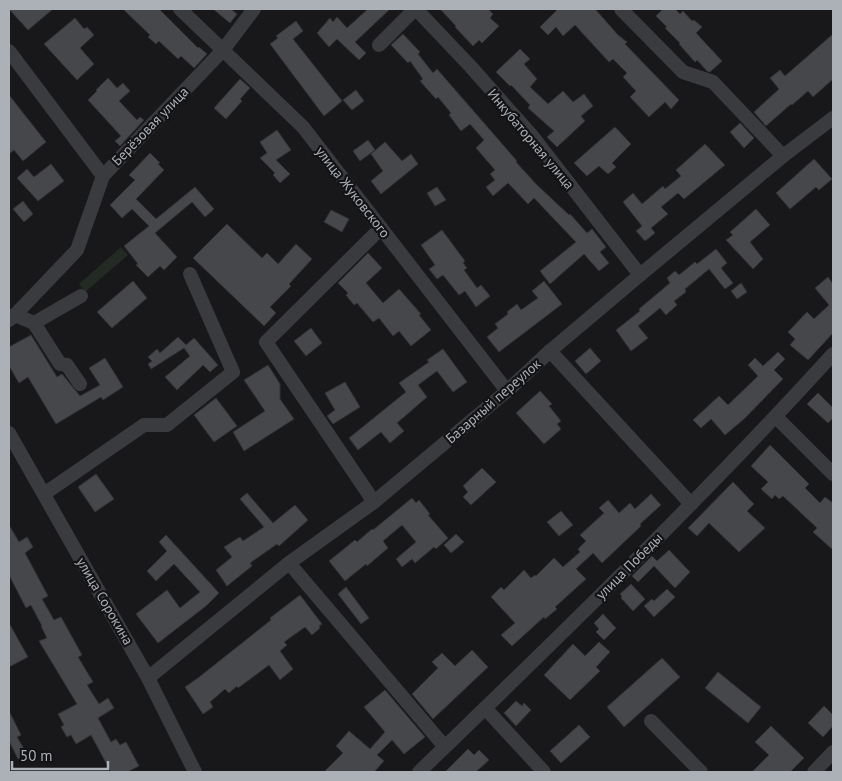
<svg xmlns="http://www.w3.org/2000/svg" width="842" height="781" font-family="'PT Sans',sans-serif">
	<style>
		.green { fill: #232a23 }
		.building { fill: #46474a; stroke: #333336 }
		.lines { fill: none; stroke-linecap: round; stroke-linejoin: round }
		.minor { stroke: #3a3b3f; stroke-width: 14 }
		.labels { text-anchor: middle; stroke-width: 4.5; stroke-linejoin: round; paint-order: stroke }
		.street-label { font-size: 14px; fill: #acb1b8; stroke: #131315 }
	</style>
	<rect width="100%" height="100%" fill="#18181a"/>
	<path class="green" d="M121,247L128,255L85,292L79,284Z"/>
	<g class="building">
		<path d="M9,9H53L28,30Z"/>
		<path d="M123,9H159L198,48L199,47L207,54L194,68L181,56L178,59L159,41L156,44L148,37L150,35Z"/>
		<path d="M213,9H231L237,14L230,23Z"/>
		<path d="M368,9H390L355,42L366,53L359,60L337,39L329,47L317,33L330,18L333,22L337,17L347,28Z"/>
		<path d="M440,9H488L493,14L490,18L499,26L482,43L479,40L473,46L455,27L456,26Z"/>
		<path d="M558,9H595L618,35L627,42L625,44L679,100L671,109L665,102L649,117L630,97L636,91L623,77L627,73L613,59L609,62L575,25L563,36L556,27L548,35L540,27Z"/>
		<path d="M663,9H675L680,14L683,11L692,21L694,20L702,27L696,33L722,61L710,72L707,71L697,60L695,62L679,44L680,43L665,28L667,27L656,16Z"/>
		<path d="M75,18L84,29L87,27L94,35L80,48L94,64L77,80L44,44Z"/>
		<path d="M296,21L303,31L293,39L342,101L324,116L270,44L278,38L276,36Z"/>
		<path d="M403,34L420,52L418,54L433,73L437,69L517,161L516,162L536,184L569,215L570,214L587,233L592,229L606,247L600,252L609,263L599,271L584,254L550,284L540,271L576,242L534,198L528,204L508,183L493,196L486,187L495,180L490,174L495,170L476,148L484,140L470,124L461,131L449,115L451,113L438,97L436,99L420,81L423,79L410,61L408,63L391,45Z"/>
		<path d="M833,34V79L813,97L808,91L792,105L791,104L766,126L754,112L779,89L770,78L780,70L785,76Z"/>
		<path d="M520,49L530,59L524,64L537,79L530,87L548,104L563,91L573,102L584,94L593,106L581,116L585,121L557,147L547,137L554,131L528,108L530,105L511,85L510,86L496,72Z"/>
		<path d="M108,78L117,88L123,83L130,91L119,101L137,120L140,117L144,120L120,146L115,141L121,136L88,100L97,91L96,90Z"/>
		<path d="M240,79L250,88L240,99L242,101L226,119L214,108Z"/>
		<path d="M356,90L364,101L352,110L343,100Z"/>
		<path d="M9,95L46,142L23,161L14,150L9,154Z"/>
		<path d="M740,123L754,138L744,148L730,132Z"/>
		<path d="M615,127L631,144L612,163L616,167L608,174L599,166L587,176L574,163Z"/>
		<path d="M277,130L291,150L276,160L290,174L280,183L273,175L275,173L260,158L267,153L260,142Z"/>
		<path d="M368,140L375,150L360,161L353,151Z"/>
		<path d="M385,142L402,161L411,154L418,164L381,194L371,181L383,171L371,154Z"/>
		<path d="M705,144L725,165L684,199L678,193L661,207L668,214L651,228L655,233L645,241L636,231L642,226L623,202L633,193L642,204L663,186L665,189L681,176L676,170Z"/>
		<path d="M150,153L160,163L158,164L164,170L136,199L156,219L195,187L214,209L205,217L192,202L155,233L177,257L164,270L160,266L148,277L136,265L138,264L124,246L149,226L132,209L122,218L110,205L135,180L129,175Z"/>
		<path d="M814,159L832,179L819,190L816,187L790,209L776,193Z"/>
		<path d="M51,164L64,181L38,201L17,178L27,169L34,177Z"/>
		<path d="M437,187L446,200L435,206L427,193Z"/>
		<path d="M23,201L33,214L24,222L13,209Z"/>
		<path d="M756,209L770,225L750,242L763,259L753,269L726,240L733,235L730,232Z"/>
		<path d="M331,210L349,219L342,232L324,222Z"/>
		<path d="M227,224L262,258L267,253L278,264L296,244L312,259L289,284L291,286L270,307L276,313L264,326L193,258Z"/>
		<path d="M442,230L465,261L463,263L467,268L464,270L477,288L481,285L490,296L476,307L465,291L459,295L443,275L437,279L429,269L435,265L421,245Z"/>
		<path d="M716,249L727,263L721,268L733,283L725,289L709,269L685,289L686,292L674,301L677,305L666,315L660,308L638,326L648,338L631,351L616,330L640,311L639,309L670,283L667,278L675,271L679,275L695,262L697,264Z"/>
		<path d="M368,253L382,268L366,283L383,303L399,289L421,314L419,315L431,330L411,346L399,331L393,336L379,318L373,322L357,303L354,305L346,295L348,293L338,283Z"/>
		<path d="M828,277L833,284V333L808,360L790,345L795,339L788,332L807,312L814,319L829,305L815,288Z"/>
		<path d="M133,281L147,298L112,328L97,312Z"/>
		<path d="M544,281L562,304L499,352L487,337L498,328L495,324L508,314L507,312L517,304L521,310L538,298L532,291Z"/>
		<path d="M741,283L747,292L737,299L731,291Z"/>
		<path d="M311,328L322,343L306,356L294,341Z"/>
		<path d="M31,335L57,377L62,374L80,396L100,385L89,368L105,358L123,387L103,400L101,397L56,424L28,377L19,383L9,366V347Z"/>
		<path d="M178,337L186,345L194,338L218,365L210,372L203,365L177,390L165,377L190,356L184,348L151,369L148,364L152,361L148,357L157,349L160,353Z"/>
		<path d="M590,348L601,361L586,374L575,361Z"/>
		<path d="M443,349L467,382L453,392L437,371L418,385L427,397L397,423L404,431L390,443L381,432L358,450L349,438L406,392L399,383L429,362L427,360Z"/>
		<path d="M778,352L785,359L774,370L783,379L744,419L725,435L711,419L701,428L693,420L719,396L728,405L758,376L748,365L755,358L763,366Z"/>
		<path d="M268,365L280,384V399L294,419L244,451L233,432L265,411L244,380Z"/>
		<path d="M345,382L360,407L333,424L327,416L335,410L325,393Z"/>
		<path d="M540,391L552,404L549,406L561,421L557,424L561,429L544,444L516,413Z"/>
		<path d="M818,393L833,408V418L828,423L807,404Z"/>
		<path d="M216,398L237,426L214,442L194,415Z"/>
		<path d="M770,445L809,484L805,488L820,503L825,497L833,503V550L813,532L817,528L783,496L779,499L775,495L772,499L761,489L768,482L751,466Z"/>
		<path d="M482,468L496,482L471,505L463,497L468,492L463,486Z"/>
		<path d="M96,474L114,499L95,512L78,487Z"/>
		<path d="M733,482L754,504L747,511L765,528L739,552L709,523L697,536L688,528Z"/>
		<path d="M247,493L273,523L295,505L308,520L279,546L277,544L250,563L252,566L227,586L216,570L232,557L224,547L240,537L243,541L264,527L240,499Z"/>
		<path d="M651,494L661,505L640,524L641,526L602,563L593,553L576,569L586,579L555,607L557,609L545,619L544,617L512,646L501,635L515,623L491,597L501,587L504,590L524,570L531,578L535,575L536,576L554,558L563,567L580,552L578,549L586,541L580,535L604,513L599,508L608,500L619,513L630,503L635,509Z"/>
		<path d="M412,498L416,503L419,500L430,514L428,515L448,538L436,549L434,547L415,563L412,559L402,567L396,559L416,542L402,525L383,541L388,548L367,566L366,564L345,581L329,561L355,540L357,542L372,529L373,530Z"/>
		<path d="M561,511L573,525L559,536L547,522Z"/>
		<path d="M9,525L19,542L27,537L33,547L25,553L48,596L42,599L54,620L61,617L82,655L78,657L93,682L87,685L99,704L108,698L114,708L98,718L111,742L116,739L120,745L126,742L139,766L127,772H111L91,735L76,744L71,735L67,737L61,727L64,725L58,714L77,704L39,641L47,638L41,626H42L31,605L26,608L9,575Z"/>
		<path d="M456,534L464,542L451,553L444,545Z"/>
		<path d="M166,535L219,593L206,606L158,643L136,614L167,590L180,608L200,592L174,564L156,581L147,571L167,551L159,542Z"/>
		<path d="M669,550L690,572L675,588L654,566L638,582L632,576L652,556L657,561Z"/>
		<path d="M631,584L645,599L633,611L621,598L622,596L620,594Z"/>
		<path d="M346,587L369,618L361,624L338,594Z"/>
		<path d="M667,589L675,597L654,617L644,606L652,599L654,601Z"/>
		<path d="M300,595L322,624L319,626L320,628L312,635L305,627L284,642L287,645L280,651L293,669L280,680L269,665L238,688L237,686L229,693L225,689L210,702L213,707L203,714L185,687L198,678L271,620L270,618Z"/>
		<path d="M603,614L616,628L604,640L596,632L599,629L594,623Z"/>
		<path d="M9,623L28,657L9,667Z"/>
		<path d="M599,642L610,652L596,667L600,671L570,700L544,675L573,644L585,656Z"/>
		<path d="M472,650L488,667L433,719L412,694L438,668L432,662L442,653L455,666Z"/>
		<path d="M662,658L680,677L624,727L607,707Z"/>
		<path d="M718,672L761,707L748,723L705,688Z"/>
		<path d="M385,690L425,737L404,754L392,740L377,755L384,761L374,772H324L343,753L336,746L349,731L370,749L385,732L364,707Z"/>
		<path d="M516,701L522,706L524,703L531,710L516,726L504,713Z"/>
		<path d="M824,706L833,715V726L823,737L808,723Z"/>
		<path d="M9,711L21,735L17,737L27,754L18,759L9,741Z"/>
		<path d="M579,725L590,737L561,763L550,751Z"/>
		<path d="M771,726L804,758L790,772H752L769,755L755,742Z"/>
		<path d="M468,749L474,755L479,750L489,760L476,772H445Z"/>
	</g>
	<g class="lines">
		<g class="minor">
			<path d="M180,9L303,127L507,391"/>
			<path d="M416,9L471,67L533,137L640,275"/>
			<path d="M621,9L683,72L713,82L783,156"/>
			<path d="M379,45L415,9"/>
			<path d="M9,51L103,176L223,50L254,9"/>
			<path d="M9,317L15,315L77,250L103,176"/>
			<path d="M9,320L15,315L34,323L81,296"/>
			<path d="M34,323L60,364L67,365L80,384"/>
			<path d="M550,351L691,504"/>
			<path d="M776,417L833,474"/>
			<path d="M9,433L148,678L195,772"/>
			<path d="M44,494L144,425H167L233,372L190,274"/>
			<path d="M374,502L266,342L381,228"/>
			<path d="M289,563L445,747"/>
			<path d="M148,678L289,563L374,502L507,391L550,351L640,275L783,156L833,118"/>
			<path d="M485,708L544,772"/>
			<path d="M651,721L701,772"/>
			<path d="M419,772C560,636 701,499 833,354"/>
			<path d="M814,772L833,752"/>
		</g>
	</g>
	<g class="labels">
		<g class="street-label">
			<text transform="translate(150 126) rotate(-46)" y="5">Берёзовая улица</text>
			<text transform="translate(531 139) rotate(50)" y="5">Инкубаторная улица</text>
			<text transform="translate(353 192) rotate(52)" y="5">улица Жуковского</text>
			<text transform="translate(493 401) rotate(-41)" y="5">Базарный переулок</text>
			<text transform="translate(629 566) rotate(-45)" y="5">улица Победы</text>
			<text transform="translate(105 601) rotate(60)" y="5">улица Сорокина</text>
		</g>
	</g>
	<rect width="842" height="781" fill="none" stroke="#acb1b8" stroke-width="20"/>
	<path d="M12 761v8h96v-8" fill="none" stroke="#acb1b8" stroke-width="2.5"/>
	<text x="20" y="761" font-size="15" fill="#acb1b8" stroke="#131315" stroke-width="4" paint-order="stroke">50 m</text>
</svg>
